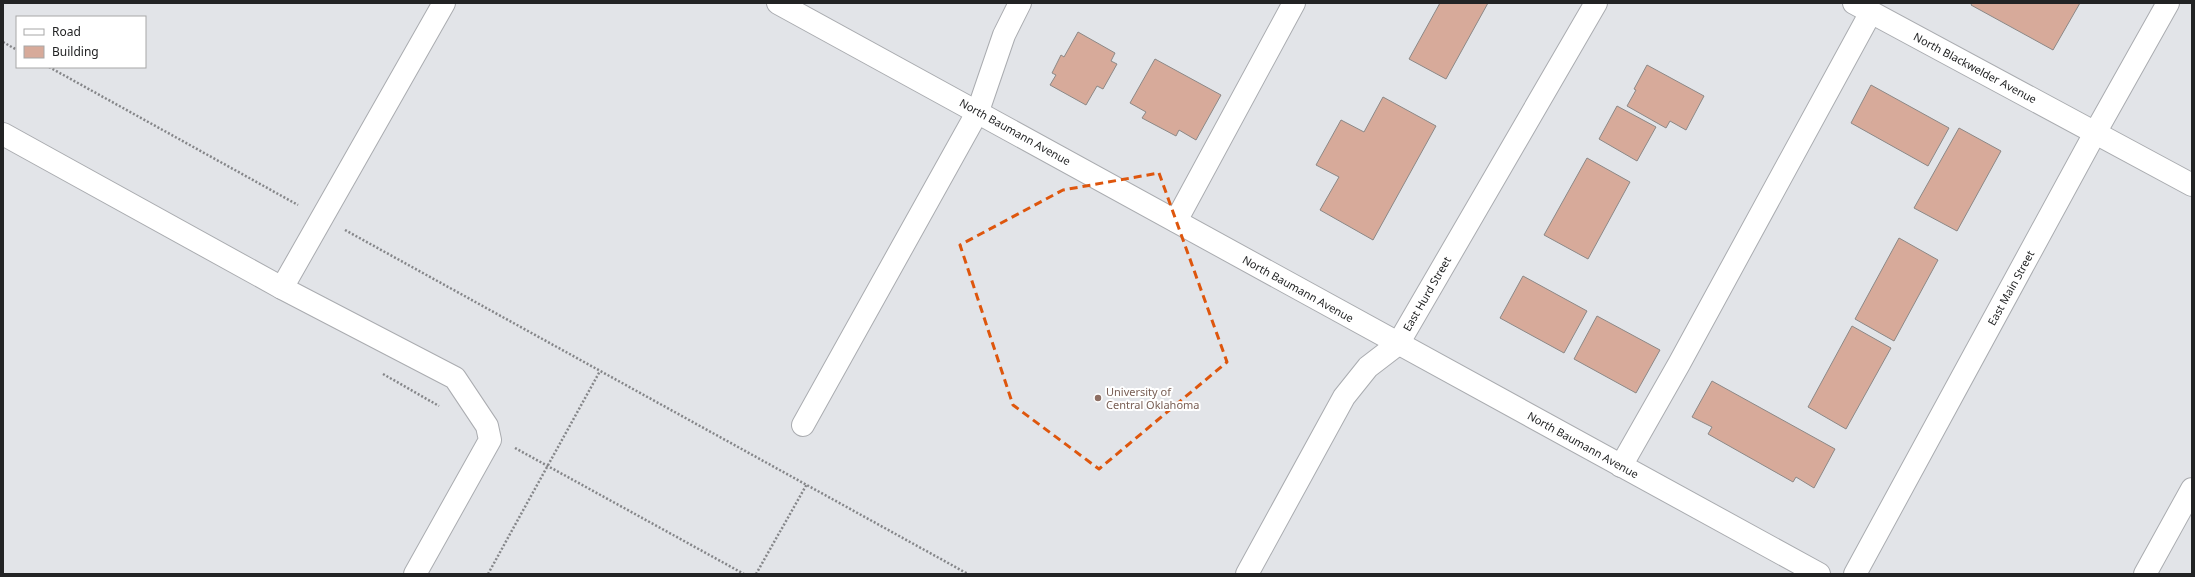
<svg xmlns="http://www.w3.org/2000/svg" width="2195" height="577" font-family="'Noto Sans',sans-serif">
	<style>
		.building { fill: #d7aa9a; stroke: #8c8886 }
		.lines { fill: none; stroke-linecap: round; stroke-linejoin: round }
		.minor-casing { stroke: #aaacb0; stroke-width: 24 }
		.path { stroke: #858689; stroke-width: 2.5; stroke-dasharray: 2 2; stroke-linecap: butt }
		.minor { stroke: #fff; stroke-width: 22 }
		.marked { fill: none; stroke: #de560d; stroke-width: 3; stroke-dasharray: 8 5; stroke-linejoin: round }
		.education-dot { fill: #8d6e63; stroke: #fff; stroke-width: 1.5 }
		.labels { text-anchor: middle; stroke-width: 4; stroke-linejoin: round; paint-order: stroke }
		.street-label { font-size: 11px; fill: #222324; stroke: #fff }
		.education-label { font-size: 11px; fill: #785e54; stroke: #fff; text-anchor: start }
	</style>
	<rect width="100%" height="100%" fill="#e2e4e8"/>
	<g class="building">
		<path d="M1440,3H1488L1446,79L1409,59Z"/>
		<path d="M1972,3H2080L2053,50L1971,5Z"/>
		<path d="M1078,32L1115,53L1111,61L1117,64L1103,89L1097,86L1086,105L1050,85L1056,75L1052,73L1061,55L1064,57Z"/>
		<path d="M1155,59L1221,95L1196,140L1179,130L1176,136L1142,118L1146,112L1130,103Z"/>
		<path d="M1647,65L1704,96L1686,130L1670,121L1666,128L1627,106L1636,90L1634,89Z"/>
		<path d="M1871,85L1949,128L1928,166L1851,123Z"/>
		<path d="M1383,97L1436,126L1373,240L1320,210L1339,177L1316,165L1341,120L1364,132Z"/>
		<path d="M1617,106L1656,127L1637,161L1599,139Z"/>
		<path d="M1959,128L2001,151L1957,231L1914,208Z"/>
		<path d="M1587,158L1630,182L1588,259L1544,235Z"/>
		<path d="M1899,238L1938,260L1894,341L1855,319Z"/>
		<path d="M1523,276L1587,311L1564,353L1500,318Z"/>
		<path d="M1597,316L1660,350L1636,393L1574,359Z"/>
		<path d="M1852,326L1891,348L1846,429L1808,407Z"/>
		<path d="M1712,381L1835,449L1814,488L1796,477L1793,482L1708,434L1712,427L1692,417Z"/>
	</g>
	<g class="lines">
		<defs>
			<g id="minor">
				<path d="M778,3L1819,574"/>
				<path d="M1854,3L2192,185"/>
				<path d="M3,134L282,288L455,378L487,426L490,440L415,574"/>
				<path d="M1176,221L1294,3"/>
				<path d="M282,288L444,3"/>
				<path d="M803,425L978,111L1004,35L1020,3"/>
				<path d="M1621,466L1679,364L1871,12"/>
				<path d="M1247,574L1344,397L1368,367L1398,344L1596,3"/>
				<path d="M1855,574L2095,133L2168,3"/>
				<path d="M2145,574L2192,489"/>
			</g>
		</defs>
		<use href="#minor" class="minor-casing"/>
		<g class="path">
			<path d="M3,42L17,50"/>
			<path d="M49,67L298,205"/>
			<path d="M345,230L968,574"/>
			<path d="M383,374L439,406"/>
			<path d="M515,448L744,574"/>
			<path d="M488,574L600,371"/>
			<path d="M756,574L807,484"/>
		</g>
		<use href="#minor" class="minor"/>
	</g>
	<path class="marked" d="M1159,173L1227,362L1099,469L1013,405L960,245L1063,190Z"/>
	<circle class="education-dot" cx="1098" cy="398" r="4"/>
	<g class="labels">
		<g class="street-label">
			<text transform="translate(1975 68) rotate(28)" y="4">North Blackwelder Avenue</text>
			<text transform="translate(1015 132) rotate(29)" y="4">North Baumann Avenue</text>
			<text transform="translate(2011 288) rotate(-61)" y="4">East Main Street</text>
			<text transform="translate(1298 289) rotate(29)" y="4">North Baumann Avenue</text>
			<text transform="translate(1427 294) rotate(-60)" y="4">East Hurd Street</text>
			<text transform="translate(1583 445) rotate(29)" y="4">North Baumann Avenue</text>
		</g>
		<g class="education-label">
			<text x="1106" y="396">University of<tspan x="1106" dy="13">Central Oklahoma</tspan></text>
		</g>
	</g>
	<rect width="2195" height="577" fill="none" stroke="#222324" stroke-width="8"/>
	<rect x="16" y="16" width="130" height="52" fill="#ffffff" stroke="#a7a7a7"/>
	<rect x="24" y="29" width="20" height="6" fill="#ffffff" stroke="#a7a7a7"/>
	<text x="52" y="36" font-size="12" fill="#222324">Road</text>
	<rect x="24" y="46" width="20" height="12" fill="#d7aa9a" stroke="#a7a7a7"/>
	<text x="52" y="56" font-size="12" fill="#222324">Building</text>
</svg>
